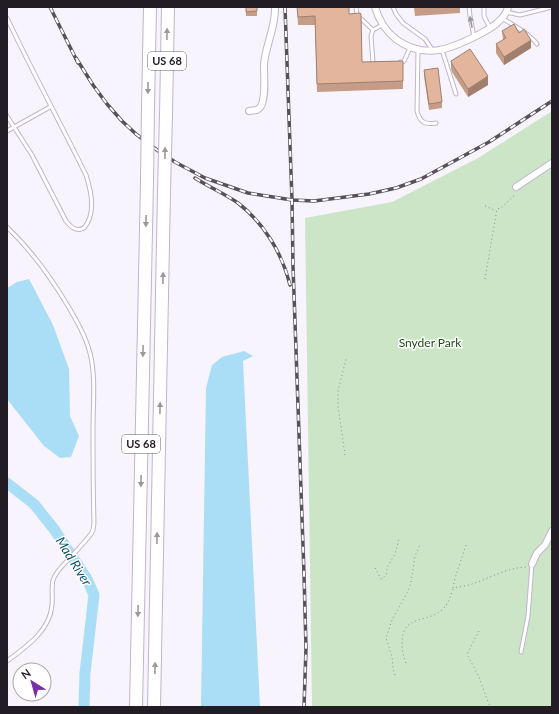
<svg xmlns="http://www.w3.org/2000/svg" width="559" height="714" font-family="Lato,sans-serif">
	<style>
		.green { fill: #cde5c7 }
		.water { fill: #aadef7 }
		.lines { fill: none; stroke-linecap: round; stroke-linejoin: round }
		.river { stroke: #aadef7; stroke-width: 11 }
		.service-casing { stroke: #c0b5ca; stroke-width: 5 }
		.minor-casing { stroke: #c0b5ca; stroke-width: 8 }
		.motorway-casing { stroke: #c0b5ca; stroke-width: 14 }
		.path { stroke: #908c94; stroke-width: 1; stroke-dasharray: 1 3; stroke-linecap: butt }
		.service { stroke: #fff; stroke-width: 3 }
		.minor { stroke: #fff; stroke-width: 6 }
		.motorway { stroke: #fff; stroke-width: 12 }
		.rail-casing { stroke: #57525a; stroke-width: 3.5 }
		.rail { stroke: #fff; stroke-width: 2; stroke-dasharray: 6; stroke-linecap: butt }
		.motorway-bridge-casing { stroke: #c0b5ca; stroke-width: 14; stroke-linecap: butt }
		.motorway-bridge { stroke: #fff; stroke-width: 12 }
		.wall { fill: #c49c87 }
		.shaded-wall { fill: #a07f6e }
		.building { fill: #e4b59d; stroke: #a07f6e }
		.oneway { fill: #9c999d }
		.labels { text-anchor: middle; stroke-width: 3; stroke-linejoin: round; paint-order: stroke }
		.shield { fill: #fff; stroke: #646166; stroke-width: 1 }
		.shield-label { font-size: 11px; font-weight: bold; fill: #221d25 }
		.park-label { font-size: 12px; fill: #214a15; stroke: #fff }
		.water-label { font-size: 13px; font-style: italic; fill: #10546d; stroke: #fff }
	</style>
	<rect width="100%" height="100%" fill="#f8f4fd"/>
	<path class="green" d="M552,111V707H312L305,218L392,202L478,158Z"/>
	<g class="water">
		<path d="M29,279L53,325L69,369L70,416L79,436L71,457L60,458L44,446L7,399V288L17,282Z"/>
		<path d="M244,351L253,356L243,361L260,707H201L206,388L212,365L222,357Z"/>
	</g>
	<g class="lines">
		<path class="river" d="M7,483L34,504L54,529L87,579L94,595L85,673L84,707"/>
		<defs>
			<g id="service">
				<path d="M356,7L357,15L373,30L382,25"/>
				<path d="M393,7L396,14L403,23L425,39L433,51"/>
				<path d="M469,7L470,16L474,37"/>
				<path d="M484,7V16L490,28"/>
				<path d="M506,12L520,15L552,7"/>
				<path d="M7,18C32,71 60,122 86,175C91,190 96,214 84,228C76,232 71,227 66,221L32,155L7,116"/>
				<path d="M502,18C514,26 529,33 537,44"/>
				<path d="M373,30L371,36L373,62L375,64H376"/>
				<path d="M418,50L417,111C420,122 424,125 436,123"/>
				<path d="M442,50L456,94"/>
				<path d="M400,62H403L404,61L410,48"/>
				<path d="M7,131L50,107"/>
				<path d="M7,227C30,249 49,275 65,301C75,318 85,334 90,353C96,377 93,404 93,429C93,460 93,491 94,523L93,530L91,534C84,543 77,550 70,558C64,564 56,571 53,580C51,588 53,597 52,605C50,631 26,647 7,661"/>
				<path d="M521,652L528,616L532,564"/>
			</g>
			<g id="minor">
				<path d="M375,7C379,21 385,31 397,40C426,60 451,49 480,34C491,28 505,20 508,7"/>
				<path d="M249,111L257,110C259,109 260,108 261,106C266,98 264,75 264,65C265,46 276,27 275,7"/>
				<path d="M516,187L552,163"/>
				<path d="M532,564L537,553L545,545L552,531"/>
			</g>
			<g id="motorway">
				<path d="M148,106L150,7"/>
				<path d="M166,115L168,7"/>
				<path d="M136,707L147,182"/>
				<path d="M154,707L164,191"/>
			</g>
		</defs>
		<use href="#service" class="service-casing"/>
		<use href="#minor" class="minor-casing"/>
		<use href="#motorway" class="motorway-casing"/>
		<g class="path">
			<path d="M485,206L494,210L496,209"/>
			<path d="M485,279L497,209L501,208L516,194"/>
			<path d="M345,455L338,406V391L346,359"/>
			<path d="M466,545L455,578L453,588C458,587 464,586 469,585C488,579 506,568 526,567"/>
			<path d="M375,568L381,579H382L386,575L387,569L389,564L395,554L399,539"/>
			<path d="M479,631L468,652V656L479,677L490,707"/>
			<path d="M406,663C403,656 402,649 402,642C402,615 427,623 442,610C448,605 450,597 453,589"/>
			<path d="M395,675L393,669L392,656L386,638L392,620L408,591L411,583L415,556L420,545"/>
		</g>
		<use href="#service" class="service"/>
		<use href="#minor" class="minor"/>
		<use href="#motorway" class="motorway"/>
		<defs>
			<g id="rail">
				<path d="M50,7L78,63"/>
				<path d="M285,7L292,200L293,266L304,574L306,648L304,707"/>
				<path d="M76,58L93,85L107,104L122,121L136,134L157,150L175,162L188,169L205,178L248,193L292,200L314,201L369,194L396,188L421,179L489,142L552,101"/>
				<path d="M195,178C209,187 225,194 238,203C264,223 282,253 290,285"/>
			</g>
		</defs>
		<use href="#rail" class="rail-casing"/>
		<use href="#rail" class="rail"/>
		<defs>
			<g id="motorway-bridge">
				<path d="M147,182L148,106"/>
				<path d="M164,191L166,115"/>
			</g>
		</defs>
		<use href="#motorway-bridge" class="motorway-bridge-casing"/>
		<use href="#motorway-bridge" class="motorway-bridge"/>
	</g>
	<g class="wall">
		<rect x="246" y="7" width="11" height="9"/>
		<path d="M297,7L349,14L362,62L403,61V89L317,92L315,25H298Z"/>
		<path d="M414,7H460V13L415,16Z"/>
		<path d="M502,31L519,33L531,48L504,65L496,53V44L503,40Z"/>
		<path d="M451,61L488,85L468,97L452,72L451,69Z"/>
		<path d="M424,70L442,102V108L429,110L424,76Z"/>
	</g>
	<g class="shaded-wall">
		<path d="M531,40V48L504,65V57Z"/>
		<path d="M488,76V85L468,97V89Z"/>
	</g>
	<g class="building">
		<path d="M246,7H257V11L246,12Z"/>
		<path d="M297,7H349V14L360,13L361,14L362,62L403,61V81L317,84L315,16L298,17Z"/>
		<path d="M514,24L519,33L524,29L531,40L504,57L496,44L506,38L502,31Z"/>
		<path d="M470,49L488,76L468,89L452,64L451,61Z"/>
		<path d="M438,68L442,102L429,104L424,70Z"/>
	</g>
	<defs><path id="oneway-solid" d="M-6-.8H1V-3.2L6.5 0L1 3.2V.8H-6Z"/></defs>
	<g class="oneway">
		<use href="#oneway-solid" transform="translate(471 22) rotate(-101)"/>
		<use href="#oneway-solid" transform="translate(167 34) rotate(-89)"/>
		<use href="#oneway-solid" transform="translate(148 88) rotate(91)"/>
		<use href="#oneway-solid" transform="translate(165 153) rotate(-89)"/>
		<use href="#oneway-solid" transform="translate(146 221) rotate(91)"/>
		<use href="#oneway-solid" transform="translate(163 278) rotate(-89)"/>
		<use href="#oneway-solid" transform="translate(143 351) rotate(91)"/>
		<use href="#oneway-solid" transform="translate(160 408) rotate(-89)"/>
		<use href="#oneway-solid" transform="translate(141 481) rotate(91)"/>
		<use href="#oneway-solid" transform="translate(157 538) rotate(-89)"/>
		<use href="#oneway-solid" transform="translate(138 611) rotate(91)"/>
		<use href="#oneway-solid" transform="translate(155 668) rotate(-89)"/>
	</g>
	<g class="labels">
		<g class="shield">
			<rect x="148" y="52" width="38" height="18" rx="3"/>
			<rect x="122" y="435" width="38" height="18" rx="3"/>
		</g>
		<g class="shield-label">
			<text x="167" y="65">US 68</text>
			<text x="141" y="448">US 68</text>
		</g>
		<g class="park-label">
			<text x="430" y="347">Snyder Park</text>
		</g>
		<g class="water-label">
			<text transform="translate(74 561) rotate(58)" y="5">Mad River</text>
		</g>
	</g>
	<rect width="559" height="714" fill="none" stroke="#221d25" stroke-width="16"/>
	<g transform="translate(32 682) rotate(323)"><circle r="19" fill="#ffffff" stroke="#a7a5a8"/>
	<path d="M0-3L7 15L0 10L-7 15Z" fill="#7631a5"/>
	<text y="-6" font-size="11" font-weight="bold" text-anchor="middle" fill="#221d25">N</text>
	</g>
</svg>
